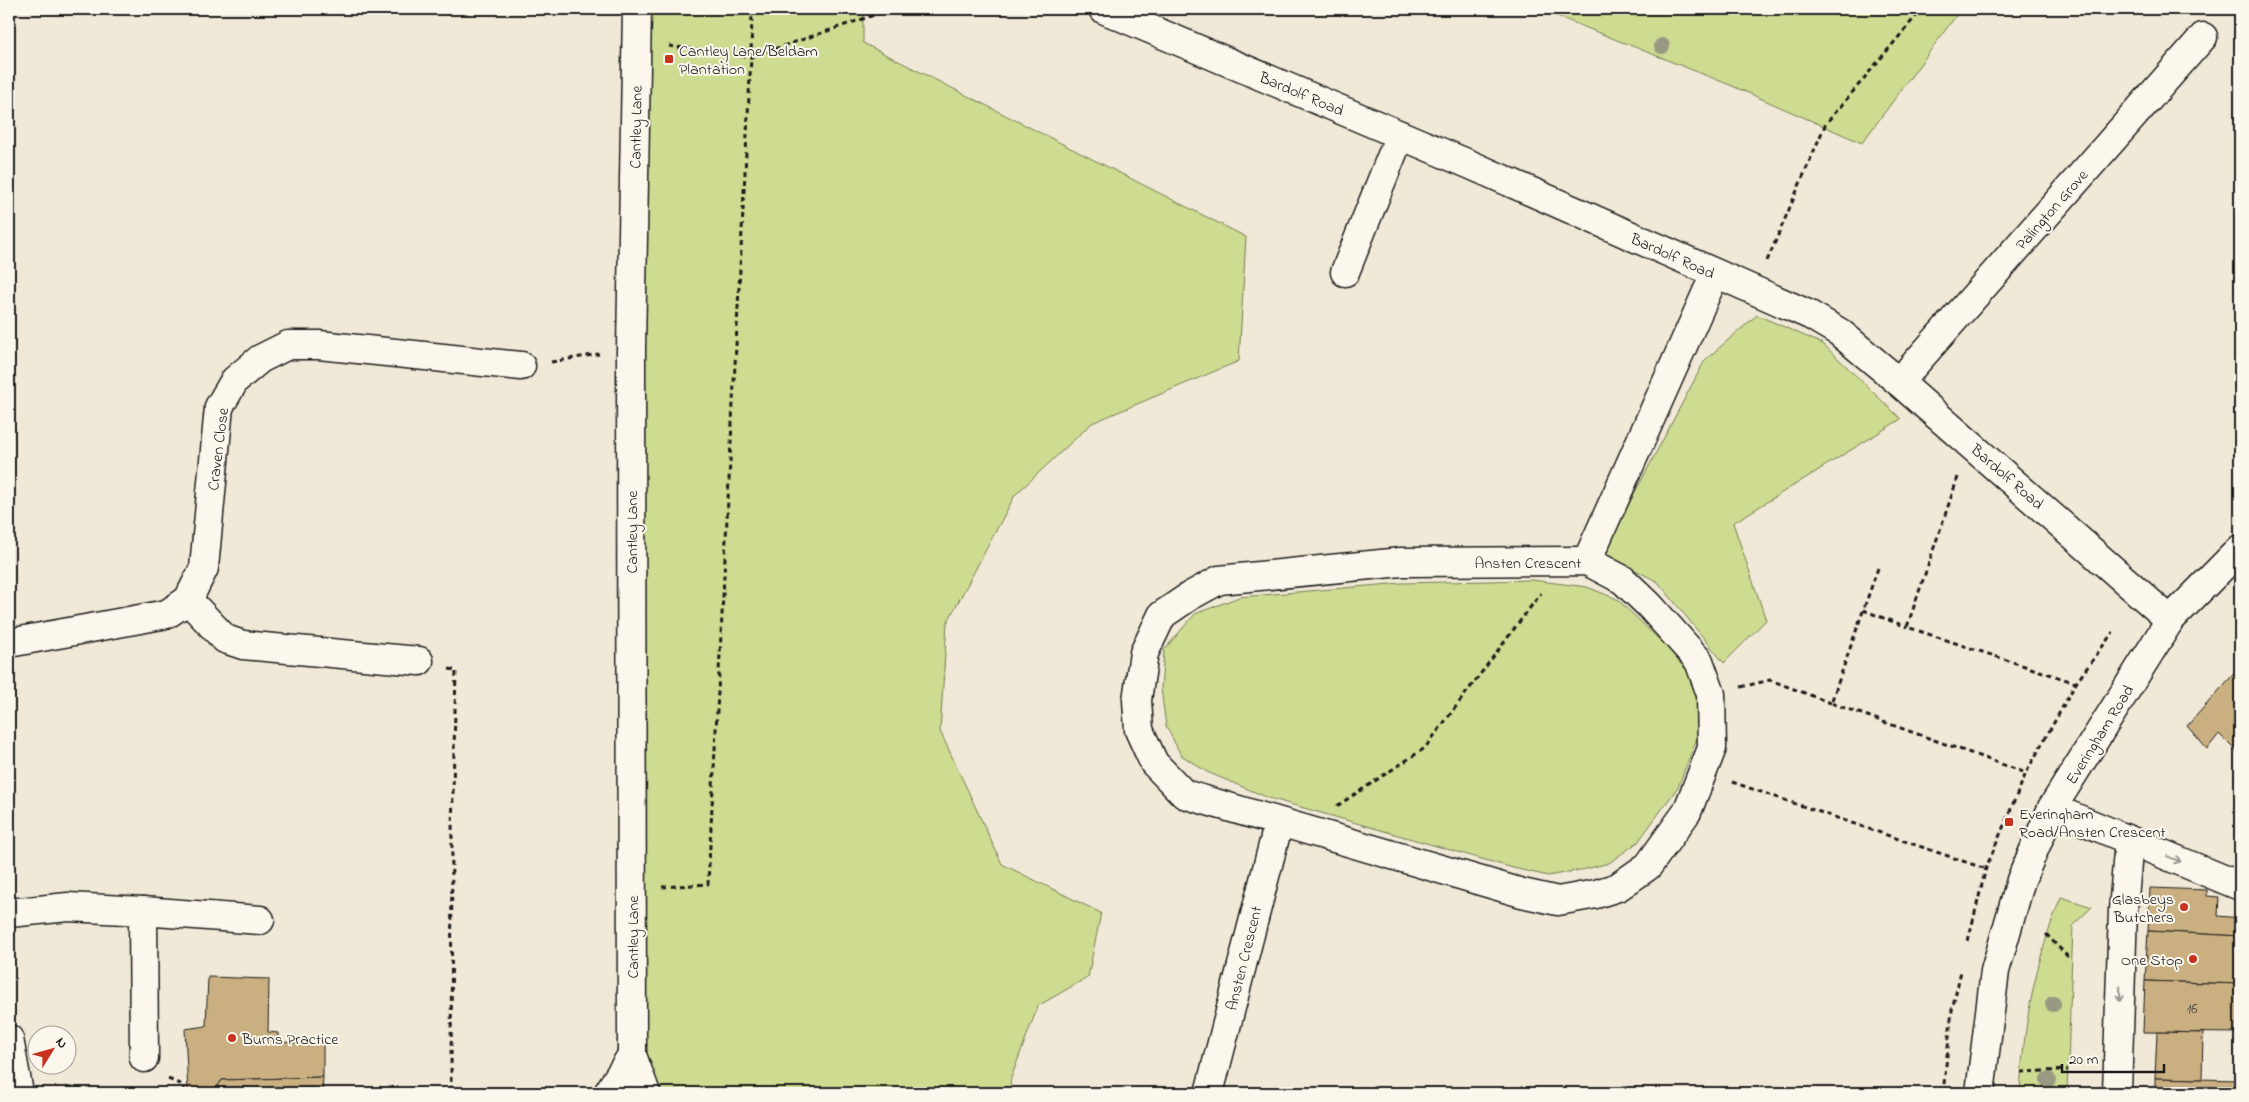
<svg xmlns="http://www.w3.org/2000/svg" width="2249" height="1102" font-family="'Indie Flower',sans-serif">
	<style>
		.green { fill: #cddc90; stroke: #747c56 }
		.building { fill: #cab081; stroke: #1c1c1c }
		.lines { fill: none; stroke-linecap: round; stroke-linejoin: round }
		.minor-casing { stroke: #1c1c1c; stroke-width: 31 }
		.major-casing { stroke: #1c1c1c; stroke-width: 31 }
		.path { stroke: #1c1c1c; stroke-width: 3; stroke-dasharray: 5 4; stroke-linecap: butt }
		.minor { stroke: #fbf7ec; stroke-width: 28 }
		.major { stroke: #fbf7ec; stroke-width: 28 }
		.tree { fill: #999883 }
		.oneway { stroke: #97948e }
		.poi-dot { fill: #c8321e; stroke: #fbf7ec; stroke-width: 2 }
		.labels { text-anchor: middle; stroke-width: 4; stroke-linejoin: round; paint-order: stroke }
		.number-label { font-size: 14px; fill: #484135 }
		.poi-label { font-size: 16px; fill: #1c1c1c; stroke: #fbf7ec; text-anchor: start }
		.street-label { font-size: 16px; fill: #1c1c1c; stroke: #fbf7ec }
	</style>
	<rect width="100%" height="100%" fill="#f1e9d7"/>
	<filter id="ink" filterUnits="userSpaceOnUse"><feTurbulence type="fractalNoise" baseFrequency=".02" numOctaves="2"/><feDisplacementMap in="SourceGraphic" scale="10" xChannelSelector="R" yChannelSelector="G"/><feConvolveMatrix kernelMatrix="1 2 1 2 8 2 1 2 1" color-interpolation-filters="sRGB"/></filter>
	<g filter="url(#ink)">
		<g class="green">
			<path d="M642,9H863V43L1246,237L1239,361L1092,423L1015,495L947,623L940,731L1002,864L1101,913L1088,977L1038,1006L1011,1078L1009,1093H663L632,1055Z"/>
			<path d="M1539,9H1961L1862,143L1730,85Z"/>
			<path d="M1757,315L1823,344L1901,419L1733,523L1766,620L1724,663L1658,582L1603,553L1705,360Z"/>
			<path d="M1532,580L1587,587L1617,599L1668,648L1690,674L1703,723L1678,787L1638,842L1609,863L1586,869L1548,876L1513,868L1269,798L1207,772L1181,755L1166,726L1161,689L1164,650L1195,614L1239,597L1402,583Z"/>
			<path d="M2061,897L2092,907L2073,925L2067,1093H2020C2023,1026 2036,959 2061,897Z"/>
		</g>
		<g class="building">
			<path d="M2240,667V755L2219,734L2207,749L2187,726Z"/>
			<path d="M2150,888L2207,890V896L2219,897L2218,916L2240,918V936L2148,931Z"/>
			<path d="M2148,931L2240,936V984L2145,981Z"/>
			<path d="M208,977L269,979L268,1032L278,1033V1042L323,1044V1077L222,1080L215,1090L188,1093L185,1029L206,1026Z"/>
			<path d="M2145,981L2240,984V1033L2143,1032Z"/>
			<path d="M2157,1032L2203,1033L2202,1079L2155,1078Z"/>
			<path d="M323,1077L322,1093H215V1090L222,1080Z"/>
			<path d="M2155,1078L2240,1080V1093H2155Z"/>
		</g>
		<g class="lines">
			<defs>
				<g id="minor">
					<path d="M1103,9L1471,165L1810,315L1839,332L1899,382L2170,620"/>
					<path d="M1345,272L1400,135"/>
					<path d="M1899,382L2203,37"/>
					<path d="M1587,561L1623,580L1650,606L1699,661L1711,694L1712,748L1687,812L1648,866L1618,887L1596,894L1558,901L1522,893L1184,794L1154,763L1139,730L1137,700L1144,653L1162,615L1190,596L1219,580L1401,562Z"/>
					<path d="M1587,561L1715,274"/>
					<path d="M188,600L225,639L243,645L419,661"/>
					<path d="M9,643L167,614L188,600L204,568L219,407L235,380L260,359L288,345H319L521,366"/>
					<path d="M2052,808L2240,886"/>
					<path d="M143,911L260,920"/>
					<path d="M9,913L68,907L143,911L144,1058"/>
					<path d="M9,1039L19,1093"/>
					<path d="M1209,1093L1279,822"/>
					<path d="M1980,1093L1995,971L2021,880L2052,808L2170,620L2240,549"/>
					<path d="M2117,1093L2123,910L2129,840"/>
				</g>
				<g id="major">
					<path d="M637,9L631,349L632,1055L646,1093"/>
					<path d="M608,1093L632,1055"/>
				</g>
			</defs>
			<use href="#minor" class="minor-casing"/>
			<use href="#major" class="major-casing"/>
			<g class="path">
				<path d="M669,46L751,57L892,9"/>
				<path d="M1767,261L1825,125L1922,9"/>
				<path d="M551,362L599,354"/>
				<path d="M1958,477L1907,627L2076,683"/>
				<path d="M1878,568L1831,703L2026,773"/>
				<path d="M1863,610L1907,627"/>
				<path d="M449,669L456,670L452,831L451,1093"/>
				<path d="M1741,687L1770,680L1831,703"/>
				<path d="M1732,782L1986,869"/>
				<path d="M1337,806L1425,748L1541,593"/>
				<path d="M662,887L708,884L751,57L752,9"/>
				<path d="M2046,934L2071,960"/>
				<path d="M1968,941L1986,868L2026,773L2076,683L2113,632"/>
				<path d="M2021,1072L2068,1070"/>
				<path d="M168,1079L183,1085L185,1093"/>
				<path d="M1943,1093L1952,1010L1961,971"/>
			</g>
			<use href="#minor" class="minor"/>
			<use href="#major" class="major"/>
		</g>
		<g class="tree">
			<circle cx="1662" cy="46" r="8"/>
			<circle cx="2053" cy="1004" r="8"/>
			<circle cx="2048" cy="1080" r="8"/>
		</g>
		<defs><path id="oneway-shaft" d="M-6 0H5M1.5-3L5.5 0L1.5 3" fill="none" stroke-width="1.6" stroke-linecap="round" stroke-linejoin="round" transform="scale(1.25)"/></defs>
		<g class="oneway">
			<use href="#oneway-shaft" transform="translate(2174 859) rotate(22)"/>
			<use href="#oneway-shaft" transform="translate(2120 994) rotate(92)"/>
		</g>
	</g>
	<g class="poi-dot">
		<rect x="664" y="54" width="10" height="10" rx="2.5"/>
		<rect x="2004" y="817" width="10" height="10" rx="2.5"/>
		<circle cx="2184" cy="907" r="5"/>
		<circle cx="2193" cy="959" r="5"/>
		<circle cx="232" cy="1038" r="5"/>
	</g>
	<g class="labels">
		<g class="number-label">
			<text x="2192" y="1013">16</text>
		</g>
		<g class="poi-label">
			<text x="679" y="56">Cantley Lane/Beldam<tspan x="679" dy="18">Plantation</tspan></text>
			<text x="2019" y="819">Everingham<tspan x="2019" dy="18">Road/Ansten Crescent</tspan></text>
			<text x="2174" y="904" text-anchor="end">Glasbeys<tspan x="2174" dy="18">Butchers</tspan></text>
			<text x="2183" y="965" text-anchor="end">One Stop</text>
			<text x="242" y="1044">Burns Practice</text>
		</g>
		<g class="street-label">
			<text transform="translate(1302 93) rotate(23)" y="6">Bardolf Road</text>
			<text transform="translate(635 127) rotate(-89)" y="6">Cantley Lane</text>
			<text transform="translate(2051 209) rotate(-49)" y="6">Palington Grove</text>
			<text transform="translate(1673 255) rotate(24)" y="6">Bardolf Road</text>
			<text transform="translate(217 449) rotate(-83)" y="6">Craven Close</text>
			<text transform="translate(2008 476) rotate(41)" y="6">Bardolf Road</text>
			<text transform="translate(631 532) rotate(-90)" y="6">Cantley Lane</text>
			<text x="1528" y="568">Ansten Crescent</text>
			<text transform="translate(2099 734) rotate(-58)" y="6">Everingham Road</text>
			<text transform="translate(632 937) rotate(-90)" y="6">Cantley Lane</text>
			<text transform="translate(1243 958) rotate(-76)" y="6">Ansten Crescent</text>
		</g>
	</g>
	<rect width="2249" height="1102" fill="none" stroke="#fbf7ec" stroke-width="30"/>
	<rect x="15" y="15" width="2219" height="1072" fill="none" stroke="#1c1c1c" stroke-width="2" filter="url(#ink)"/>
	<g transform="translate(52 1050) rotate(53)"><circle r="24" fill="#fbf7ec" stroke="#a29f99"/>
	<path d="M0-4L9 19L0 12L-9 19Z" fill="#c8321e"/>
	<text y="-8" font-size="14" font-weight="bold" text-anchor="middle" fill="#1c1c1c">N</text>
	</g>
	<path d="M2062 1064v8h102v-8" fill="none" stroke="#1c1c1c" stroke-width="2.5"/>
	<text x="2069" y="1064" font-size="15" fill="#1c1c1c" stroke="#fbf7ec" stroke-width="4" paint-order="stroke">20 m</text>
</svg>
